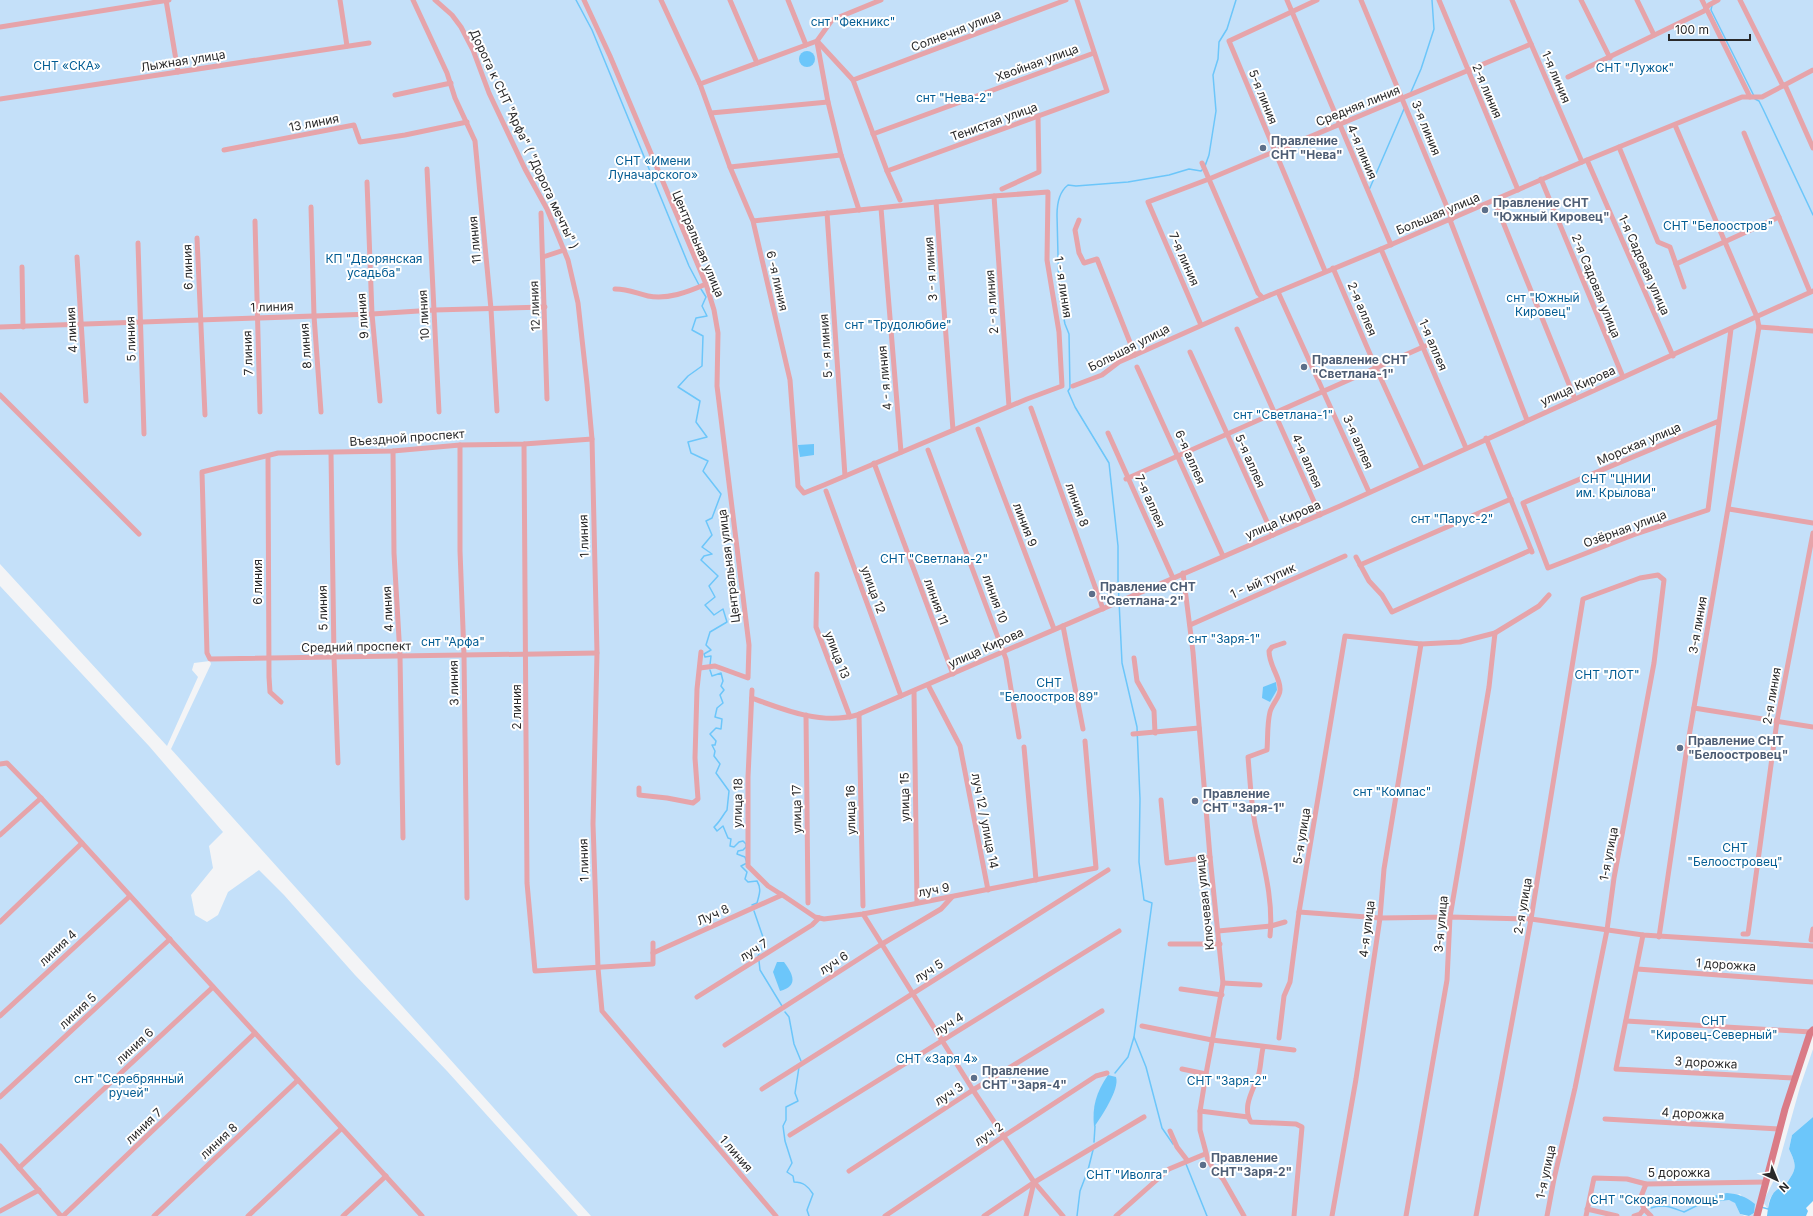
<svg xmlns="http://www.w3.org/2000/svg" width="1813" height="1216" font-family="Inter,sans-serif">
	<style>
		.green { fill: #c4e0f9 }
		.water { fill: #6cc6fa }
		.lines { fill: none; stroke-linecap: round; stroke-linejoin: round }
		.stream { stroke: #6cc6fa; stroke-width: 1.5 }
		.street { stroke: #e6a4aa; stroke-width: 5 }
		.secondary { stroke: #da7b86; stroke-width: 7 }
		.service-dot { fill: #5c6f8a; stroke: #fff; stroke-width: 1.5 }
		.labels { text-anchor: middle; stroke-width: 4; stroke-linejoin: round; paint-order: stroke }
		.park-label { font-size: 12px; fill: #025c93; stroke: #fff }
		.street-label { font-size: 12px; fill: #29292a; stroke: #fff }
		.service-label { font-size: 12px; font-weight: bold; fill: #4e5e75; stroke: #fff; text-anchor: start }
	</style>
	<rect width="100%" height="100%" fill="#f3f4f6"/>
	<g class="green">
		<path d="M0,0H1813V1030L1810,1034L1757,1216H1749L1754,1213L1740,1194L1700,1204L1729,1200L1735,1202L1740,1214L1745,1216H591L171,749L211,664L210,661L194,663L192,670L198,677L167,746L0,564Z"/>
		<path d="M0,586L149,746L223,832L209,846L213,868L191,895L195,915L207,922L218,915L228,892L259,870L284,895L355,975L447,1071L578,1216H0Z"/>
		<path d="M1813,1049V1117L1792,1135L1789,1149C1798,1168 1796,1169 1785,1186C1775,1188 1768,1198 1768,1209L1763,1202L1774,1180L1800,1087Z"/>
	</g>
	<g class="water">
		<circle cx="807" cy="59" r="8"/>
		<path d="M814,444V455L800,457L798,445Z"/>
		<path d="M1276,682L1277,690L1270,702L1262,698L1263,687Z"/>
		<path d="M777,962H784C793,974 799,986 780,991L773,972Z"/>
		<path d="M1108,1075L1116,1077C1120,1089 1101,1117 1094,1127C1092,1106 1096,1093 1108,1075Z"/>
		<path d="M1813,1117V1201L1806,1208L1808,1211L1806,1216H1767C1769,1202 1770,1190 1785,1186C1796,1169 1798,1168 1789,1149L1792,1135Z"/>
		<path d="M1727,1193C1738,1194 1745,1196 1755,1204L1754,1213L1749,1216L1740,1214L1735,1203L1729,1200L1700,1204L1708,1197Z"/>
	</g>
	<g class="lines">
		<g class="stream">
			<path d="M576,0L592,30L689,266L699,285"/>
			<path d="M1712,5L1711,10L1754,96"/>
			<path d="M1411,92L1421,69L1434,29L1432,0"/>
			<path d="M1755,99L1759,101L1763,109L1813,215"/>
			<path d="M1205,166L1209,155L1216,111L1213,75L1218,59L1219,42L1227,29L1236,0"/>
			<path d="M1369,190L1404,109"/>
			<path d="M701,289L706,297L702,306L707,316L696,318L692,330L703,336L702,366L688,376L678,387L700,401L696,422L707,437L688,442L691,453L708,461L703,471L721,494L712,518L706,521L712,535L702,547L712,554L704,556L701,560L718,576L709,586L715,597L705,605L714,615L723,609L727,622L710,632L706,645L711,650L704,654L705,657L711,656L710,665"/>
			<path d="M710,670L712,676L721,673L723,681L721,686L724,690L720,695L723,703L717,708L715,717L722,719L721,729L716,728L710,734L716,741L715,745H712L715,751L714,756L720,764L716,773L729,791L727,810C722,816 720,822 714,827L717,831L723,826L728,838L731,839L730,846L734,847L739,842L743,841L746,844V847L743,850L738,851L737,854L745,857L747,863L741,866L747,872L745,879L748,882L757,881C762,889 759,895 757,903L752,905"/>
			<path d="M754,911L765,943L758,956"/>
			<path d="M759,961L760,970L782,1006"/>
			<path d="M785,1012L789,1017L794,1044L801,1061"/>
			<path d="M799,1067L795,1093L798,1101L786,1107V1120L783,1126L785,1141L792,1163L787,1172L793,1176L794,1182C803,1182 808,1186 813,1194L807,1210L809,1216"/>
			<path d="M1115,1073L1128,1057L1134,1037"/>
			<path d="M1094,1142L1095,1126"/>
			<path d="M1173,1144L1162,1128L1146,1067L1134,1037L1152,903L1144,900L1139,862L1140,799L1137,727L1122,663L1118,580V546L1109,463L1075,407L1068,391L1070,388L1069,334L1065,324L1059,295L1057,215C1057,205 1059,192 1068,185L1076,186L1128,182L1169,175L1189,169L1201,171L1203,169"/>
			<path d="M1186,1164L1207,1216"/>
			<path d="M1761,1207L1768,1209"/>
			<path d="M1651,1208C1663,1203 1673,1208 1684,1212L1700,1204"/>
			<path d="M1077,1216L1080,1191L1088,1170L1093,1150"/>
		</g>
		<g class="street">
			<path d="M166,0L178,72"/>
			<path d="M340,0L347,46"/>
			<path d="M413,0L447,73L455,98L475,141L491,309L497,411"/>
			<path d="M435,0L452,15L461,27L473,50L489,93L525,169L547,209L568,260L578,303L587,384L592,439L597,653L593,824L598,968L602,1011L776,1216"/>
			<path d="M584,0L610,56L706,284L714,310L718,333L717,386L749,645L748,678L715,666L700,668"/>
			<path d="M661,0L700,84L730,167L753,221L790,380L798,486L804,493L824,485L1027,399L1062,386L1059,332L1047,260L1048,192L994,196L753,221"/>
			<path d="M730,0L757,63"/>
			<path d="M788,0L806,45"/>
			<path d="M1287,0L1391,245"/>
			<path d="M1317,0L1229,41L1325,271"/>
			<path d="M1361,0L1452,219"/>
			<path d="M1439,0L1518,190"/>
			<path d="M1512,0L1582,162"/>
			<path d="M1581,0L1610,58"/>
			<path d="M1637,0L1654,35"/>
			<path d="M1702,0L1750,97"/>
			<path d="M1740,0L1783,86"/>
			<path d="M0,27L169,0"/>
			<path d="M817,41L853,80L887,171L900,200"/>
			<path d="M817,42L828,102L841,155L859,210"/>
			<path d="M1568,77L1704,11L1709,5L1718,0"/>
			<path d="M853,80L1066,0"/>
			<path d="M700,84L817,41L832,20L881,0"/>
			<path d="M1785,85L1813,148"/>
			<path d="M395,95L451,83"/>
			<path d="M0,99L369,43"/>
			<path d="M711,113L828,102"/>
			<path d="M1744,133L1810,292"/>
			<path d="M873,134L1094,53"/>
			<path d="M1619,147L1658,242L1670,247L1684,287"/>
			<path d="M224,150L354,125L360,142L405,135L467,122"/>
			<path d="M1587,160L1673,356"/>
			<path d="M1202,163L1258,293L1263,298"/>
			<path d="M730,167L841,155"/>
			<path d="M427,169L439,412"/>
			<path d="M887,171L1107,91L1077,0"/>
			<path d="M1541,179L1623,377"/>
			<path d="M367,182L372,314L380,401"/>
			<path d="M1002,189L1039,172L1038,116"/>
			<path d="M994,196L1009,406"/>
			<path d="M1494,200L1575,399"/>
			<path d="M936,202L953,430"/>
			<path d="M311,207L314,316L321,412"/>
			<path d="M881,208L901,452"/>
			<path d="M541,213L547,399"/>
			<path d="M827,213L845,476"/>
			<path d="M1079,220L1075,230L1079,253L1084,263L1097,259L1135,355"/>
			<path d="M1450,220L1527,420"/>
			<path d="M255,221L260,412"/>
			<path d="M197,238L205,415"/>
			<path d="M138,243L144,434"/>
			<path d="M1381,249L1466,448"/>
			<path d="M77,257L86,401"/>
			<path d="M543,257L564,250"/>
			<path d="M1676,264L1779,217"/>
			<path d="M22,267L23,327"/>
			<path d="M1333,268L1376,368L1422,468"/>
			<path d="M615,289C629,289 635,293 648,296C667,300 688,292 706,284"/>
			<path d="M1278,292L1369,492"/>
			<path d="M1201,325L1148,202L1209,179L1531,44"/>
			<path d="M0,327L372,314L434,310L545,307"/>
			<path d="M1759,327L1813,331"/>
			<path d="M1237,329L1320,515"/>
			<path d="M1190,352L1273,535"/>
			<path d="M1137,367L1223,556"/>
			<path d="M1073,386L1102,375L1119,362L1135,355L1263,298L1381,249L1582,162L1742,97H1762L1813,70"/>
			<path d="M0,395L139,534"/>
			<path d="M1031,408L1103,609"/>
			<path d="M1719,421L1523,503L1548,568L1633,535L1708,510L1731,329"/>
			<path d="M978,429L1054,629"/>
			<path d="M1108,433L1173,578"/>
			<path d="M1486,438L1532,552"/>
			<path d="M592,439L524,444L460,445L393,451L278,453L202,472L207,653L210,659L597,653"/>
			<path d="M524,444L527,883L535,971L653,964V943"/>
			<path d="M460,445V551L464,655L467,898"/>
			<path d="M928,450L1006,659L1019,737"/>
			<path d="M393,451L394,553L400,656L403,838"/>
			<path d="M331,453L334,657L338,763"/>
			<path d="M268,457L269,677L270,692L281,702"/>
			<path d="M874,463L953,674"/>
			<path d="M1126,479L1432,343"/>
			<path d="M826,491L901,696"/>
			<path d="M1729,509L1813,523"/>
			<path d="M1356,557L1369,581L1382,595L1392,612L1531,550"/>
			<path d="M1360,565L1511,499"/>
			<path d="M1183,573L1193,652L1210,857L1223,983L1206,1074L1200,1111V1130L1208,1160L1213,1168L1223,1179L1244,1216"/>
			<path d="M817,574L816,627L850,717"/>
			<path d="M1190,625L1345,556"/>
			<path d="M1063,626L1083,729"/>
			<path d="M1134,658L1137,681L1154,711L1155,733"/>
			<path d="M928,685L960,746L988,890"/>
			<path d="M752,690L748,777V866L768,886L779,893"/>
			<path d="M914,691L917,903"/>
			<path d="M752,698C784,710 822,725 857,715L1340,506L1813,291"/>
			<path d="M1694,708L1813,727"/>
			<path d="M859,714L863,906"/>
			<path d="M806,715L808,903"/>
			<path d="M1133,734L1199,728"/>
			<path d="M1024,747L1036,880"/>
			<path d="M0,764L7,763L41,798L422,1216"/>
			<path d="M639,788V795L667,798L693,803L698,799L695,758L697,689L701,652"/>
			<path d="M1161,800L1167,863L1210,857"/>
			<path d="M0,835L41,798"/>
			<path d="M781,894L815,917L824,919L863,914L1096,868L1085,741"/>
			<path d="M1299,912L1380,918L1450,917L1531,919L1643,935L1813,946"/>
			<path d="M863,914L973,1090L1034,1182L1063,1216"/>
			<path d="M0,922L82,843"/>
			<path d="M1813,929L1811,940H1813"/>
			<path d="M1218,931L1271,926L1285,922"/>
			<path d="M1743,934H1748L1777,721L1813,533"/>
			<path d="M1643,935L1616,1069L1794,1078"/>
			<path d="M1270,936C1274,898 1262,860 1255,824C1251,802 1250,779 1248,757L1267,750C1268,737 1267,724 1270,712C1272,704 1280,697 1280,690C1281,678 1269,666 1269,651L1272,647L1284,643"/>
			<path d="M1659,937L1686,754L1759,327L1757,317L1675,125"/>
			<path d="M1170,944H1220"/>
			<path d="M653,953L782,895"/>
			<path d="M1637,969L1813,982"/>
			<path d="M1223,983L1260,985"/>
			<path d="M1181,989L1222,995"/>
			<path d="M697,997L812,925L819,918"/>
			<path d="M0,1016L130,896"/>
			<path d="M1626,1021L1811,1032"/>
			<path d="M1142,1026L1212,1040L1294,1050"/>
			<path d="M1279,1038L1284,996L1290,982L1299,912L1345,636L1421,644L1460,642L1495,633L1539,606L1549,595"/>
			<path d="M725,1045L882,944L941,909L952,897"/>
			<path d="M1263,1048C1261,1056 1261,1065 1259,1073C1255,1088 1241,1106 1251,1122L1296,1124L1302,1127L1294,1216"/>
			<path d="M1182,1069L1206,1074"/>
			<path d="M762,1089L1108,870"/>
			<path d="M0,1097L170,939"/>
			<path d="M1200,1111L1248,1117"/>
			<path d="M1605,1119L1779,1129"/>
			<path d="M1170,1131L1177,1147L1187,1160"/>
			<path d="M790,1135L1119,931"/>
			<path d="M0,1146L61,1216"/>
			<path d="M19,1168L213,987"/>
			<path d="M849,1171L973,1090L1102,1011"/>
			<path d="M1646,1184L1640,1199L1644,1209L1651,1216"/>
			<path d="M1587,1209L1617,1216"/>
			<path d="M0,1211L39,1190"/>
			<path d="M63,1216L255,1033"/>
			<path d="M154,1216L298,1080"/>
			<path d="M248,1216L341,1129"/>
			<path d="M343,1216L386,1176"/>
			<path d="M885,1216L1004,1136L1096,1076L1107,1073"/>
			<path d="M984,1216L1033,1183L1144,1117"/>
			<path d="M1026,1216L1034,1182"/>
			<path d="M1116,1216L1169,1169L1205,1154"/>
			<path d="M1332,1216L1356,1079L1380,918L1384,869L1421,644"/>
			<path d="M1406,1216L1447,980L1450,917L1489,687L1495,633"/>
			<path d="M1476,1216L1531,919L1583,599L1640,578L1658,575L1664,580L1654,663L1614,878L1607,930L1575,1088L1554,1179L1547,1216"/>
			<path d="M1586,1216L1594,1178L1627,1179L1646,1184L1765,1182"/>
			<path d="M1634,1216L1640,1214L1644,1209"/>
		</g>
		<path class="secondary" d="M1757,1216L1785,1109L1810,1033L1813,1030"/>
	</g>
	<g class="service-dot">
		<circle cx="1263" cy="148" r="4"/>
		<circle cx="1485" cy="210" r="4"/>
		<circle cx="1304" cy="367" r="4"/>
		<circle cx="1092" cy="594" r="4"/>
		<circle cx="1680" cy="748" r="4"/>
		<circle cx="1195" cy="801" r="4"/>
		<circle cx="974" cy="1078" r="4"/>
		<circle cx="1203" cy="1165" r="4"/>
	</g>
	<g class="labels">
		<g class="park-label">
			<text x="853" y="26">снт "Фекникс"</text>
			<text x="67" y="70">СНТ «СКА»</text>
			<text x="1635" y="72">СНТ "Лужок"</text>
			<text x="954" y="102">снт "Нева-2"</text>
			<text x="653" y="165">СНТ «Имени<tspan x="653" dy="14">Луначарского»</tspan></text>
			<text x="1718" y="230">СНТ "Белоостров"</text>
			<text x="374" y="263">КП "Дворянская<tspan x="374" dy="14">усадьба"</tspan></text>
			<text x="1543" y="302">снт "Южный<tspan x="1543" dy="14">Кировец"</tspan></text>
			<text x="898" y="329">снт "Трудолюбие"</text>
			<text x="1283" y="419">снт "Светлана-1"</text>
			<text x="1616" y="483">СНТ "ЦНИИ<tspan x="1616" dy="14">им. Крылова"</tspan></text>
			<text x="1452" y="523">снт "Парус-2"</text>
			<text x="934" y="563">СНТ "Светлана-2"</text>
			<text x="1224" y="643">снт "Заря-1"</text>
			<text x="453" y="646">снт "Арфа"</text>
			<text x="1607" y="679">СНТ "ЛОТ"</text>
			<text x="1049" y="687">СНТ<tspan x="1049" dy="14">"Белоостров 89"</tspan></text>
			<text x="1392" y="796">снт "Компас"</text>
			<text x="1735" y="852">СНТ<tspan x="1735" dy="14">"Белоостровец"</tspan></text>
			<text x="1714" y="1025">СНТ<tspan x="1714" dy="14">"Кировец-Северный"</tspan></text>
			<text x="937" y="1063">СНТ «Заря 4»</text>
			<text x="129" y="1083">снт "Серебрянный<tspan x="129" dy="14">ручей"</tspan></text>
			<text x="1227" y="1085">СНТ "Заря-2"</text>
			<text x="1127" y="1179">СНТ "Иволга"</text>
			<text x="1657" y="1204">СНТ "Скорая помощь"</text>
		</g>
		<g class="street-label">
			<text transform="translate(956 31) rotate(-21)" y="4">Солнечня улица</text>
			<text transform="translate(183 61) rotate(-9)" y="4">Лыжная улица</text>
			<text transform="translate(1037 63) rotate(-20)" y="4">Хвойная улица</text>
			<text transform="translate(1556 77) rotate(67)" y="4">1-я линия</text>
			<text transform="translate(1487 91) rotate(67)" y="4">2-я линия</text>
			<text transform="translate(1263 97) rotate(68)" y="4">5-я линия</text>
			<text transform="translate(1358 106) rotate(-22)" y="4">Средняя линия</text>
			<text transform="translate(994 122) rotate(-20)" y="4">Тенистая улица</text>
			<text transform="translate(314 123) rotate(-11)" y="4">13 линия</text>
			<text transform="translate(1426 128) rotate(68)" y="4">3-я линия</text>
			<text transform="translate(524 139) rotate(65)" y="4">Дорога к СНТ "Арфа" ( "Дорога мечты" )</text>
			<text transform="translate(1362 152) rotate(67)" y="4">4-я линия</text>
			<text transform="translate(1438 214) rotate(-23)" y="4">Большая улица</text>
			<text transform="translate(475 240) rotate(-95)" y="4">11 линия</text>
			<text transform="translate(698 244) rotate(67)" y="4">Центральная улица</text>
			<text transform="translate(1184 259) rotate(66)" y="4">7-я линия</text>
			<text transform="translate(1644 265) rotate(66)" y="4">1-я Садовая улица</text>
			<text transform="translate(188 267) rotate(-92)" y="4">6 линия</text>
			<text transform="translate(931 269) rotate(-94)" y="4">3 - я линия</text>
			<text transform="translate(777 281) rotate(77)" y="4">6 -я линия</text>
			<text transform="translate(1596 286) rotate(68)" y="4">2-я Садовая улица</text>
			<text transform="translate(1063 287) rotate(81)" y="4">1 - я линия</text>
			<text transform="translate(992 302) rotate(-94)" y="4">2 - я линия</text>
			<text transform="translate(535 306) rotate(-92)" y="4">12 линия</text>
			<text transform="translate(272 307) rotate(-2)" y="4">1 линия</text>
			<text transform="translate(1362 309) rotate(67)" y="4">2-я аллея</text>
			<text transform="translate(424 315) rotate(-93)" y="4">10 линия</text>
			<text transform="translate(363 316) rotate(-94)" y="4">9 линия</text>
			<text transform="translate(72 330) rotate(-93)" y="4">4 линия</text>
			<text transform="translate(131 339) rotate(-92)" y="4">5 линия</text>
			<text transform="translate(1433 345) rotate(67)" y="4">1-я аллея</text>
			<text transform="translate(306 346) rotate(-94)" y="4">8 линия</text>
			<text transform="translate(826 346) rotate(-94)" y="4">5 - я линия</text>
			<text transform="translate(1129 348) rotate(-27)" y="4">Большая улица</text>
			<text transform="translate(248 353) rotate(-92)" y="4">7 линия</text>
			<text transform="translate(885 378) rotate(-95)" y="4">4 - я линия</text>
			<text transform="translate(1578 386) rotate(-24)" y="4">улица Кирова</text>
			<text transform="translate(407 438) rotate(-4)" y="4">Въездной проспект</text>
			<text transform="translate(1358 442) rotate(66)" y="4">3-я аллея</text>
			<text transform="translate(1639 444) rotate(-23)" y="4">Морская улица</text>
			<text transform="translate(1190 457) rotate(66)" y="4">6-я аллея</text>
			<text transform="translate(1250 461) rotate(66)" y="4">5-я аллея</text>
			<text transform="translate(1307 461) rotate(66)" y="4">4-я аллея</text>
			<text transform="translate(1150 501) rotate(66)" y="4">7-я аллея</text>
			<text transform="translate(1077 505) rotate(70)" y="4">линия 8</text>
			<text transform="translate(1283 520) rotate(-23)" y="4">улица Кирова</text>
			<text transform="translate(1025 525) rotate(69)" y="4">линия 9</text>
			<text transform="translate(1625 529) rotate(-20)" y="4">Озёрная улица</text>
			<text transform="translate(584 536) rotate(-92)" y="4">1 линия</text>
			<text transform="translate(729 566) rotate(-97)" y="4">Центральная улица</text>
			<text transform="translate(1263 581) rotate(-24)" y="4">1 - ый тупик</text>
			<text transform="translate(258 582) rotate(-90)" y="4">6 линия</text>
			<text transform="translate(873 590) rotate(70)" y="4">улица 12</text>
			<text transform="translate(995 599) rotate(70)" y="4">линия 10</text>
			<text transform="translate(936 602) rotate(70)" y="4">линия 11</text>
			<text transform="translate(323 608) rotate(-91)" y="4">5 линия</text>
			<text transform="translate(388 609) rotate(-93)" y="4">4 линия</text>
			<text transform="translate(1698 625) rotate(-80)" y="4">3-я линия</text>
			<text transform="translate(356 647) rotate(-1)" y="4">Средний проспект</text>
			<text transform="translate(986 648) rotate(-24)" y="4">улица Кирова</text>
			<text transform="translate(837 655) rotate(69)" y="4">улица 13</text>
			<text transform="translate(454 683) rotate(-91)" y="4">3 линия</text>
			<text transform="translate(1772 696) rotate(-80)" y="4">2-я линия</text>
			<text transform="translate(517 707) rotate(-90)" y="4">2 линия</text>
			<text transform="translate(905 797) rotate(-91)" y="4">улица 15</text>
			<text transform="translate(738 803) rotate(-89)" y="4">улица 18</text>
			<text transform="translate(797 809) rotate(-91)" y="4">улица 17</text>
			<text transform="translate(851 810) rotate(-91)" y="4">улица 16</text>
			<text transform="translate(985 821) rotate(79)" y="4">луч 12 / улица 14</text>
			<text transform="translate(1302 836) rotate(-81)" y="4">5-я улица</text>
			<text transform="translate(1609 854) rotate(-79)" y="4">1-я улица</text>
			<text transform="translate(584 860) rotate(-92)" y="4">1 линия</text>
			<text transform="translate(934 890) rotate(-10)" y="4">луч 9</text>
			<text transform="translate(1205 902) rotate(-96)" y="4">Ключевая улица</text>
			<text transform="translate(1523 906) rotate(-80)" y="4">2-я улица</text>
			<text transform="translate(713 915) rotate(-24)" y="4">Луч 8</text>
			<text transform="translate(1441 924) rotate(-85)" y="4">3-я улица</text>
			<text transform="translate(1367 929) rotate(-83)" y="4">4-я улица</text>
			<text transform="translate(58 948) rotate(-43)" y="4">линия 4</text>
			<text transform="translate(754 950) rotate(-32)" y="4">луч 7</text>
			<text transform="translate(834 963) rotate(-33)" y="4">луч 6</text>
			<text transform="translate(1726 965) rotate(4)" y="4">1 дорожка</text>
			<text transform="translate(929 971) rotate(-32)" y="4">луч 5</text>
			<text transform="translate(78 1011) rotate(-43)" y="4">линия 5</text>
			<text transform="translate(949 1024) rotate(-32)" y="4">луч 4</text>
			<text transform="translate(135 1046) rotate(-43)" y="4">линия 6</text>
			<text transform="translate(1706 1063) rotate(3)" y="4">3 дорожка</text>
			<text transform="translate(949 1094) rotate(-33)" y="4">луч 3</text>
			<text transform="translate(1693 1114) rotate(3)" y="4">4 дорожка</text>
			<text transform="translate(144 1126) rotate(-44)" y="4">линия 7</text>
			<text transform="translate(989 1134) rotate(-34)" y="4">луч 2</text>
			<text transform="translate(219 1141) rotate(-43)" y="4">линия 8</text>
			<text transform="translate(736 1154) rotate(49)" y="4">1 линия</text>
			<text transform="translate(1546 1172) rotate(-78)" y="4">1-я улица</text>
			<text x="1679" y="1177">5 дорожка</text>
		</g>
		<g class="service-label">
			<text x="1271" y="145">Правление<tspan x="1271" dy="14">СНТ "Нева"</tspan></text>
			<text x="1493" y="207">Правление СНТ<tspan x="1493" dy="14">"Южный Кировец"</tspan></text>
			<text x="1312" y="364">Правление СНТ<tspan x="1312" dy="14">"Светлана-1"</tspan></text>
			<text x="1100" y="591">Правление СНТ<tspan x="1100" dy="14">"Светлана-2"</tspan></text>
			<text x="1688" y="745">Правление СНТ<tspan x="1688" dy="14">"Белоостровец"</tspan></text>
			<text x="1203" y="798">Правление<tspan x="1203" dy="14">СНТ "Заря-1"</tspan></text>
			<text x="982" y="1075">Правление<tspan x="982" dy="14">СНТ "Заря-4"</tspan></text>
			<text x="1211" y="1162">Правление<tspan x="1211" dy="14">СНТ"Заря-2"</tspan></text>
		</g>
	</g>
	<g transform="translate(1777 1180) rotate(136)" stroke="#ffffff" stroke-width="3" paint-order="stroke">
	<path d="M0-3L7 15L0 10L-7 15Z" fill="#29292a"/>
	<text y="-6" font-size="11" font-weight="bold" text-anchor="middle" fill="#29292a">N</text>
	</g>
	<path d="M1669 34v6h81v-6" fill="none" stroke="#29292a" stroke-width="2"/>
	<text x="1675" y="34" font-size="12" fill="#29292a" stroke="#ffffff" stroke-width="3" paint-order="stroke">100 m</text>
</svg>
